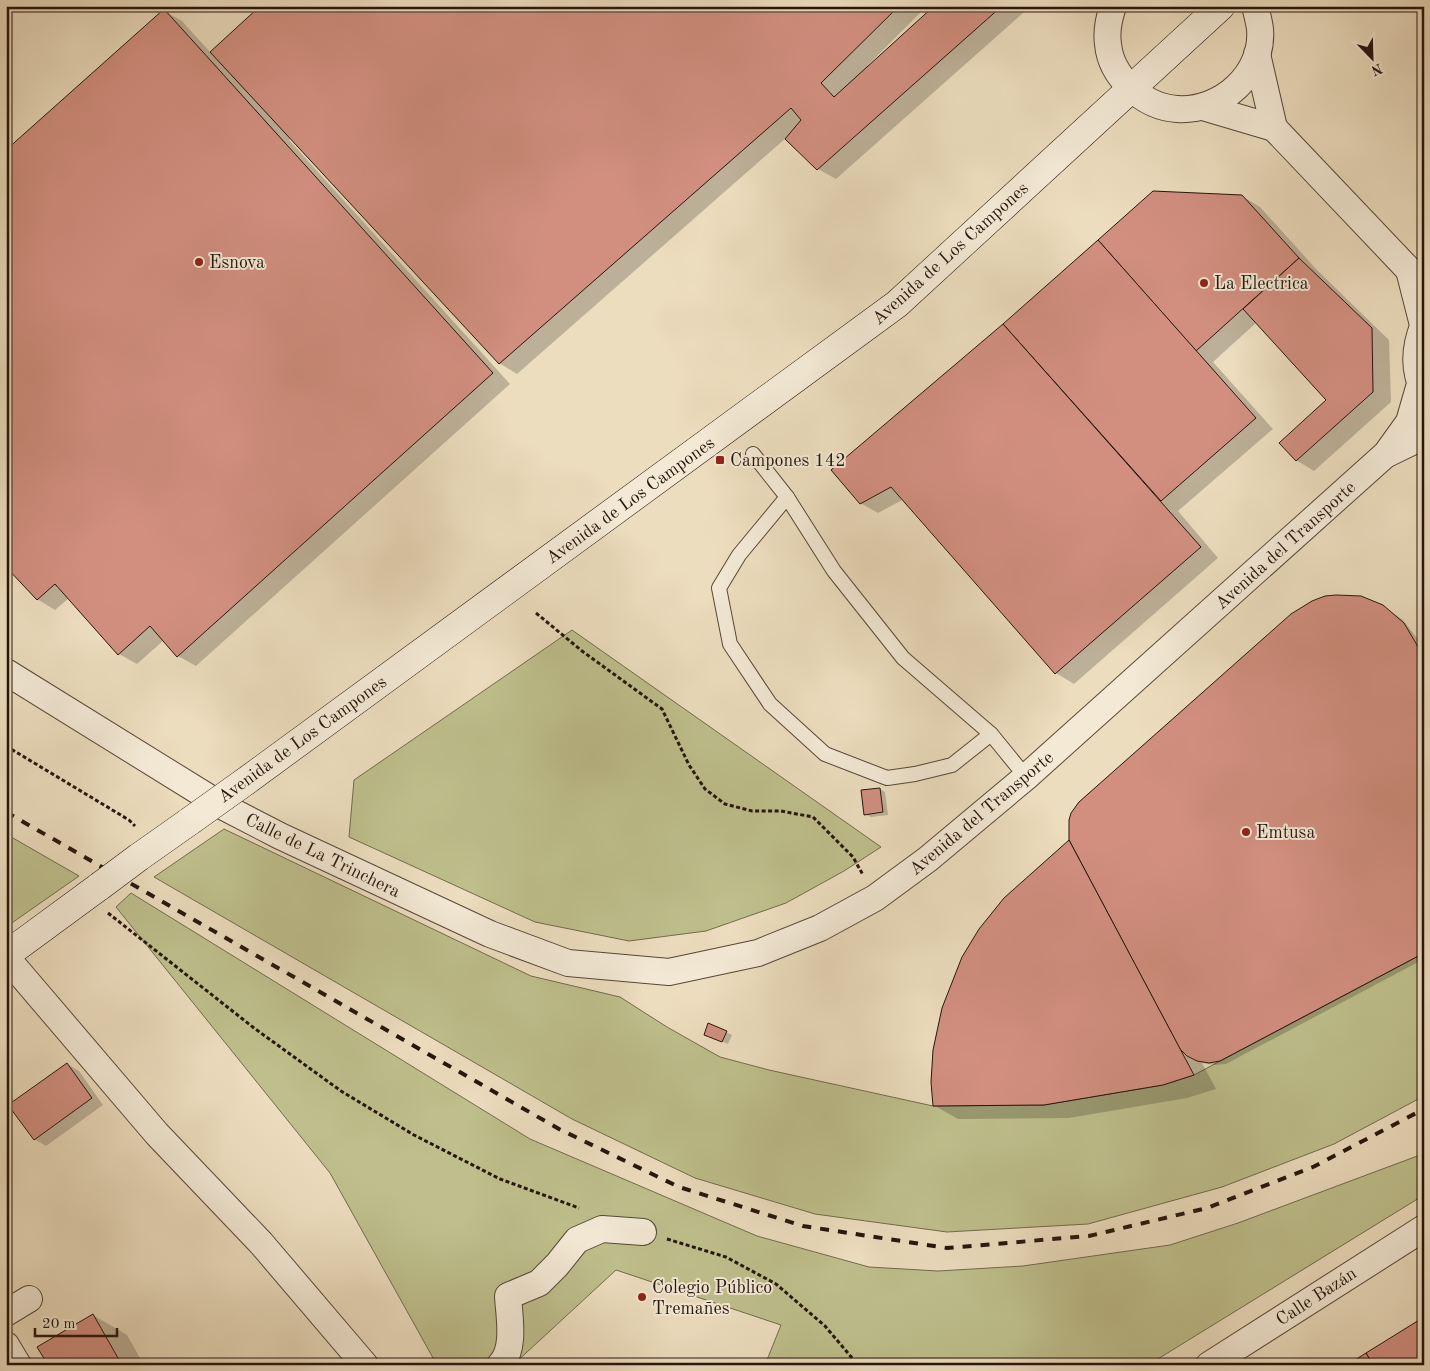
<svg xmlns="http://www.w3.org/2000/svg" width="1430" height="1371" font-family="'Old Standard TT',serif">
	<style>
		.green { fill: #bebf8c; stroke: #726a4c }
		.shadow { fill: #0003 }
		.building { fill: #d28f80; stroke: #26150c }
		.lines { fill: none; stroke-linecap: round; stroke-linejoin: round }
		.lane-casing { stroke: #584738; stroke-width: 16 }
		.street-casing { stroke: #584738; stroke-width: 28 }
		.secondary-casing { stroke: #26150c; stroke-width: 29 }
		.path { stroke: #26150c; stroke-width: 3; stroke-dasharray: 4 2.5; stroke-linecap: butt }
		.lane { stroke: #f3e9d5; stroke-width: 14 }
		.street { stroke: #f3e9d5; stroke-width: 26 }
		.secondary { stroke: #f3e9d5; stroke-width: 28 }
		.rail { stroke: #26150c; stroke-width: 4; stroke-dasharray: 9 9; stroke-linecap: butt }
		.secondary-bridge-casing { stroke: #26150c; stroke-width: 29; stroke-linecap: butt }
		.secondary-bridge { stroke: #f3e9d5; stroke-width: 28 }
		.poi-dot { fill: #8f2418; stroke: #f3e9d5; stroke-width: 2 }
		.labels { text-anchor: middle; stroke-width: 4; stroke-linejoin: round; paint-order: stroke }
		.street-label { font-size: 18px; fill: #26150c; stroke: #f3e9d5 }
		.poi-label { font-size: 18px; fill: #26150c; stroke: #f3e9d5; text-anchor: start }
	</style>
	<rect width="100%" height="100%" fill="#ecddbe"/>
	<filter id="stains"><feTurbulence type="fractalNoise" baseFrequency=".004" numOctaves="4"/><feColorMatrix values="0 0 0 0 .2 0 0 0 0 .09 0 0 0 0 .02 0 0 0 .5 -.17"/></filter>
	<radialGradient id="worn" r=".72"><stop offset=".6" stop-color="#630" stop-opacity="0"/><stop offset="1" stop-color="#630" stop-opacity=".3"/></radialGradient>
	<g class="green">
		<path d="M572,630L881,847L844,871L786,903L706,931L629,941L535,922L349,837L354,780Z"/>
		<path d="M224,829L531,976L620,997L667,1027L720,1057L769,1070L933,1106L1044,1105L1163,1085L1194,1075L1424,953V1096L1334,1144L1222,1187L1088,1224L947,1232L815,1214L695,1178L572,1119L154,877Z"/>
		<path d="M6,834L79,876L6,927Z"/>
		<path d="M131,893L530,1139L757,1236L869,1267L938,1271L1023,1266L1170,1245L1238,1223L1420,1155L1424,1161V1195L1148,1365H765L781,1325L616,1270L513,1365H437L330,1173L116,907Z"/>
	</g>
	<g class="shadow">
		<path d="M258,6H927L867,66L868,67L936,6H1031L836,179L818,169L786,138L517,374L499,363L291,138L289,140L510,384L196,666L178,656L164,640L137,664L119,654L69,598L55,610L37,599L164,11L182,21L211,53L259,8Z"/>
		<path d="M1154,193L1242,196L1260,207L1317,270L1389,340L1391,402L1314,471L1296,460L1327,400L1257,322L1213,362L1273,429L1178,511L1218,558L1074,684L1056,673L904,499L878,513L860,503L1003,325Z"/>
		<path d="M1383,606L1403,620L1417,638L1424,651V959L1226,1064L1215,1065L1202,1063L1216,1089L1187,1098L1069,1118L958,1119L935,1106Z"/>
		<path d="M880,789L885,792L888,815L871,817L865,814Z"/>
		<path d="M709,1025L732,1035L728,1044L705,1035Z"/>
		<path d="M67,1064L79,1071L103,1105L46,1146L34,1139Z"/>
		<path d="M93,1315L127,1335L144,1365H50Z"/>
	</g>
	<g class="building">
		<path d="M256,6H899L821,83L834,97L934,6H1002L817,170L785,139L801,120L791,108L499,364L210,52L258,8Z"/>
		<path d="M164,9L493,373L177,657L150,626L118,655L55,584L37,600L6,567V150Z"/>
		<path d="M1153,191L1242,195L1299,258L1196,351L1098,240Z"/>
		<path d="M1098,240L1256,418L1161,501L1003,324Z"/>
		<path d="M1299,258L1372,328L1373,392L1296,461L1279,443L1326,400L1243,309Z"/>
		<path d="M1003,324L1201,547L1055,674L891,487L860,504L831,470Z"/>
		<path d="M1336,595L1361,596L1383,605L1404,623L1424,657V953L1220,1061L1209,1063L1197,1061L1187,1056L1180,1049L1069,840V820L1071,813L1079,802L1291,614L1312,601L1325,596Z"/>
		<path d="M880,788L883,812L864,815L861,790Z"/>
		<path d="M1069,840L1194,1075L1163,1085L1044,1105L933,1106L931,1082L933,1050L942,1008L962,957L979,929L1004,898Z"/>
		<path d="M708,1023L727,1031L722,1042L704,1035Z"/>
		<path d="M67,1063L92,1098L34,1140L8,1105Z"/>
		<path d="M93,1314L122,1365H48L37,1347Z"/>
		<path d="M1424,1317V1365H1373L1366,1353Z"/>
		<path d="M1366,1353L1373,1365H1347Z"/>
	</g>
	<g class="lines">
		<defs>
			<g id="lane">
				<path d="M753,454L787,497L834,571L903,658L991,734"/>
				<path d="M787,497L739,555L719,588L730,644L770,704L825,754L887,778L915,774L952,765L991,734L1026,777"/>
			</g>
			<g id="street">
				<path d="M1113,6C1109,18 1106,31 1108,44C1111,77 1144,107 1177,109C1221,112 1264,74 1260,29C1259,21 1257,14 1255,6"/>
				<path d="M1257,54L1274,128"/>
				<path d="M1203,107L1274,128L1409,270L1424,275"/>
				<path d="M1409,270L1423,325"/>
				<path d="M1424,324C1415,346 1413,370 1424,391"/>
				<path d="M1387,454L1424,436"/>
				<path d="M6,672L224,807L280,836L490,934L568,963L669,972L758,953L820,928L875,898L928,859L1026,777L1386,454L1409,422L1420,384"/>
				<path d="M6,957L157,1134L261,1243L365,1365"/>
				<path d="M6,1313L29,1299"/>
				<path d="M6,1345L18,1365"/>
				<path d="M500,1365C516,1349 509,1316 508,1296L539,1283L557,1265L577,1240L602,1229L643,1232"/>
				<path d="M1209,1365L1424,1228"/>
			</g>
			<g id="secondary">
				<path d="M246,781L897,304L1221,6"/>
				<path d="M139,857L190,821"/>
				<path d="M6,955L100,886"/>
			</g>
		</defs>
		<use href="#lane" class="lane-casing"/>
		<use href="#street" class="street-casing"/>
		<use href="#secondary" class="secondary-casing"/>
		<g class="path">
			<path d="M536,613L582,651L662,709L689,765L705,789L725,804L752,811H781L813,817L853,857L863,875"/>
			<path d="M6,746L129,820L135,826"/>
			<path d="M108,913L254,1028L341,1091L414,1135L500,1179L579,1208"/>
			<path d="M667,1239L726,1257L776,1284L825,1326L858,1365"/>
		</g>
		<use href="#lane" class="lane"/>
		<use href="#street" class="street"/>
		<use href="#secondary" class="secondary"/>
		<path class="rail" d="M6,812L559,1129L679,1187L803,1226L947,1248L1089,1236L1207,1208L1313,1167L1424,1109"/>
		<defs>
			<g id="secondary-bridge">
				<path d="M190,821L246,781"/>
				<path d="M100,886L139,857"/>
			</g>
		</defs>
		<use href="#secondary-bridge" class="secondary-bridge-casing"/>
		<use href="#secondary-bridge" class="secondary-bridge"/>
	</g>
	<g class="poi-dot">
		<circle cx="199" cy="262" r="5"/>
		<circle cx="1204" cy="283" r="5"/>
		<rect x="715" y="455" width="10" height="10" rx="2.5"/>
		<circle cx="1246" cy="832" r="5"/>
		<circle cx="642" cy="1297" r="5"/>
	</g>
	<g class="labels">
		<g class="street-label">
			<text transform="translate(950 253) rotate(-42)" y="6">Avenida de Los Campones</text>
			<text transform="translate(630 500) rotate(-36)" y="6">Avenida de Los Campones</text>
			<text transform="translate(1285 545) rotate(-42)" y="6">Avenida del Transporte</text>
			<text transform="translate(302 739) rotate(-36)" y="6">Avenida de Los Campones</text>
			<text transform="translate(981 813) rotate(-40)" y="6">Avenida del Transporte</text>
			<text transform="translate(323 855) rotate(26)" y="6">Calle de La Trinchera</text>
			<text transform="translate(1316 1296) rotate(-33)" y="6">Calle Bazán</text>
		</g>
		<g class="poi-label">
			<text x="209" y="268">Esnova</text>
			<text x="1214" y="289">La Electrica</text>
			<text x="730" y="466">Campones 142</text>
			<text x="1256" y="838">Emtusa</text>
			<text x="652" y="1293">Colegio Público<tspan x="652" dy="21">Tremañes</tspan></text>
		</g>
	</g>
	<rect width="1430" height="1371" fill="none" stroke="#ecddbe" stroke-width="25"/>
	<rect x="8" y="8" width="1415" height="1356" fill="none" stroke="#26150c" stroke-width="2.5"/>
	<rect x="12" y="12" width="1405" height="1346" fill="none" stroke="#26150c"/>
	<g transform="translate(1372 58) rotate(157)" stroke="#f3e9d5" stroke-width="4" paint-order="stroke">
	<path d="M0-4L9 19L0 12L-9 19Z" fill="#26150c"/>
	<text y="-8" font-size="14" font-weight="bold" text-anchor="middle" fill="#26150c">N</text>
	</g>
	<path d="M35 1328v8h82v-8" fill="none" stroke="#26150c" stroke-width="2.5"/>
	<text x="42" y="1328" font-size="15" fill="#26150c" stroke="#f3e9d5" stroke-width="4" paint-order="stroke">20 m</text>
	<rect width="100%" height="100%" filter="url(#stains)"/>
	<rect width="100%" height="100%" fill="url(#worn)"/>
</svg>
